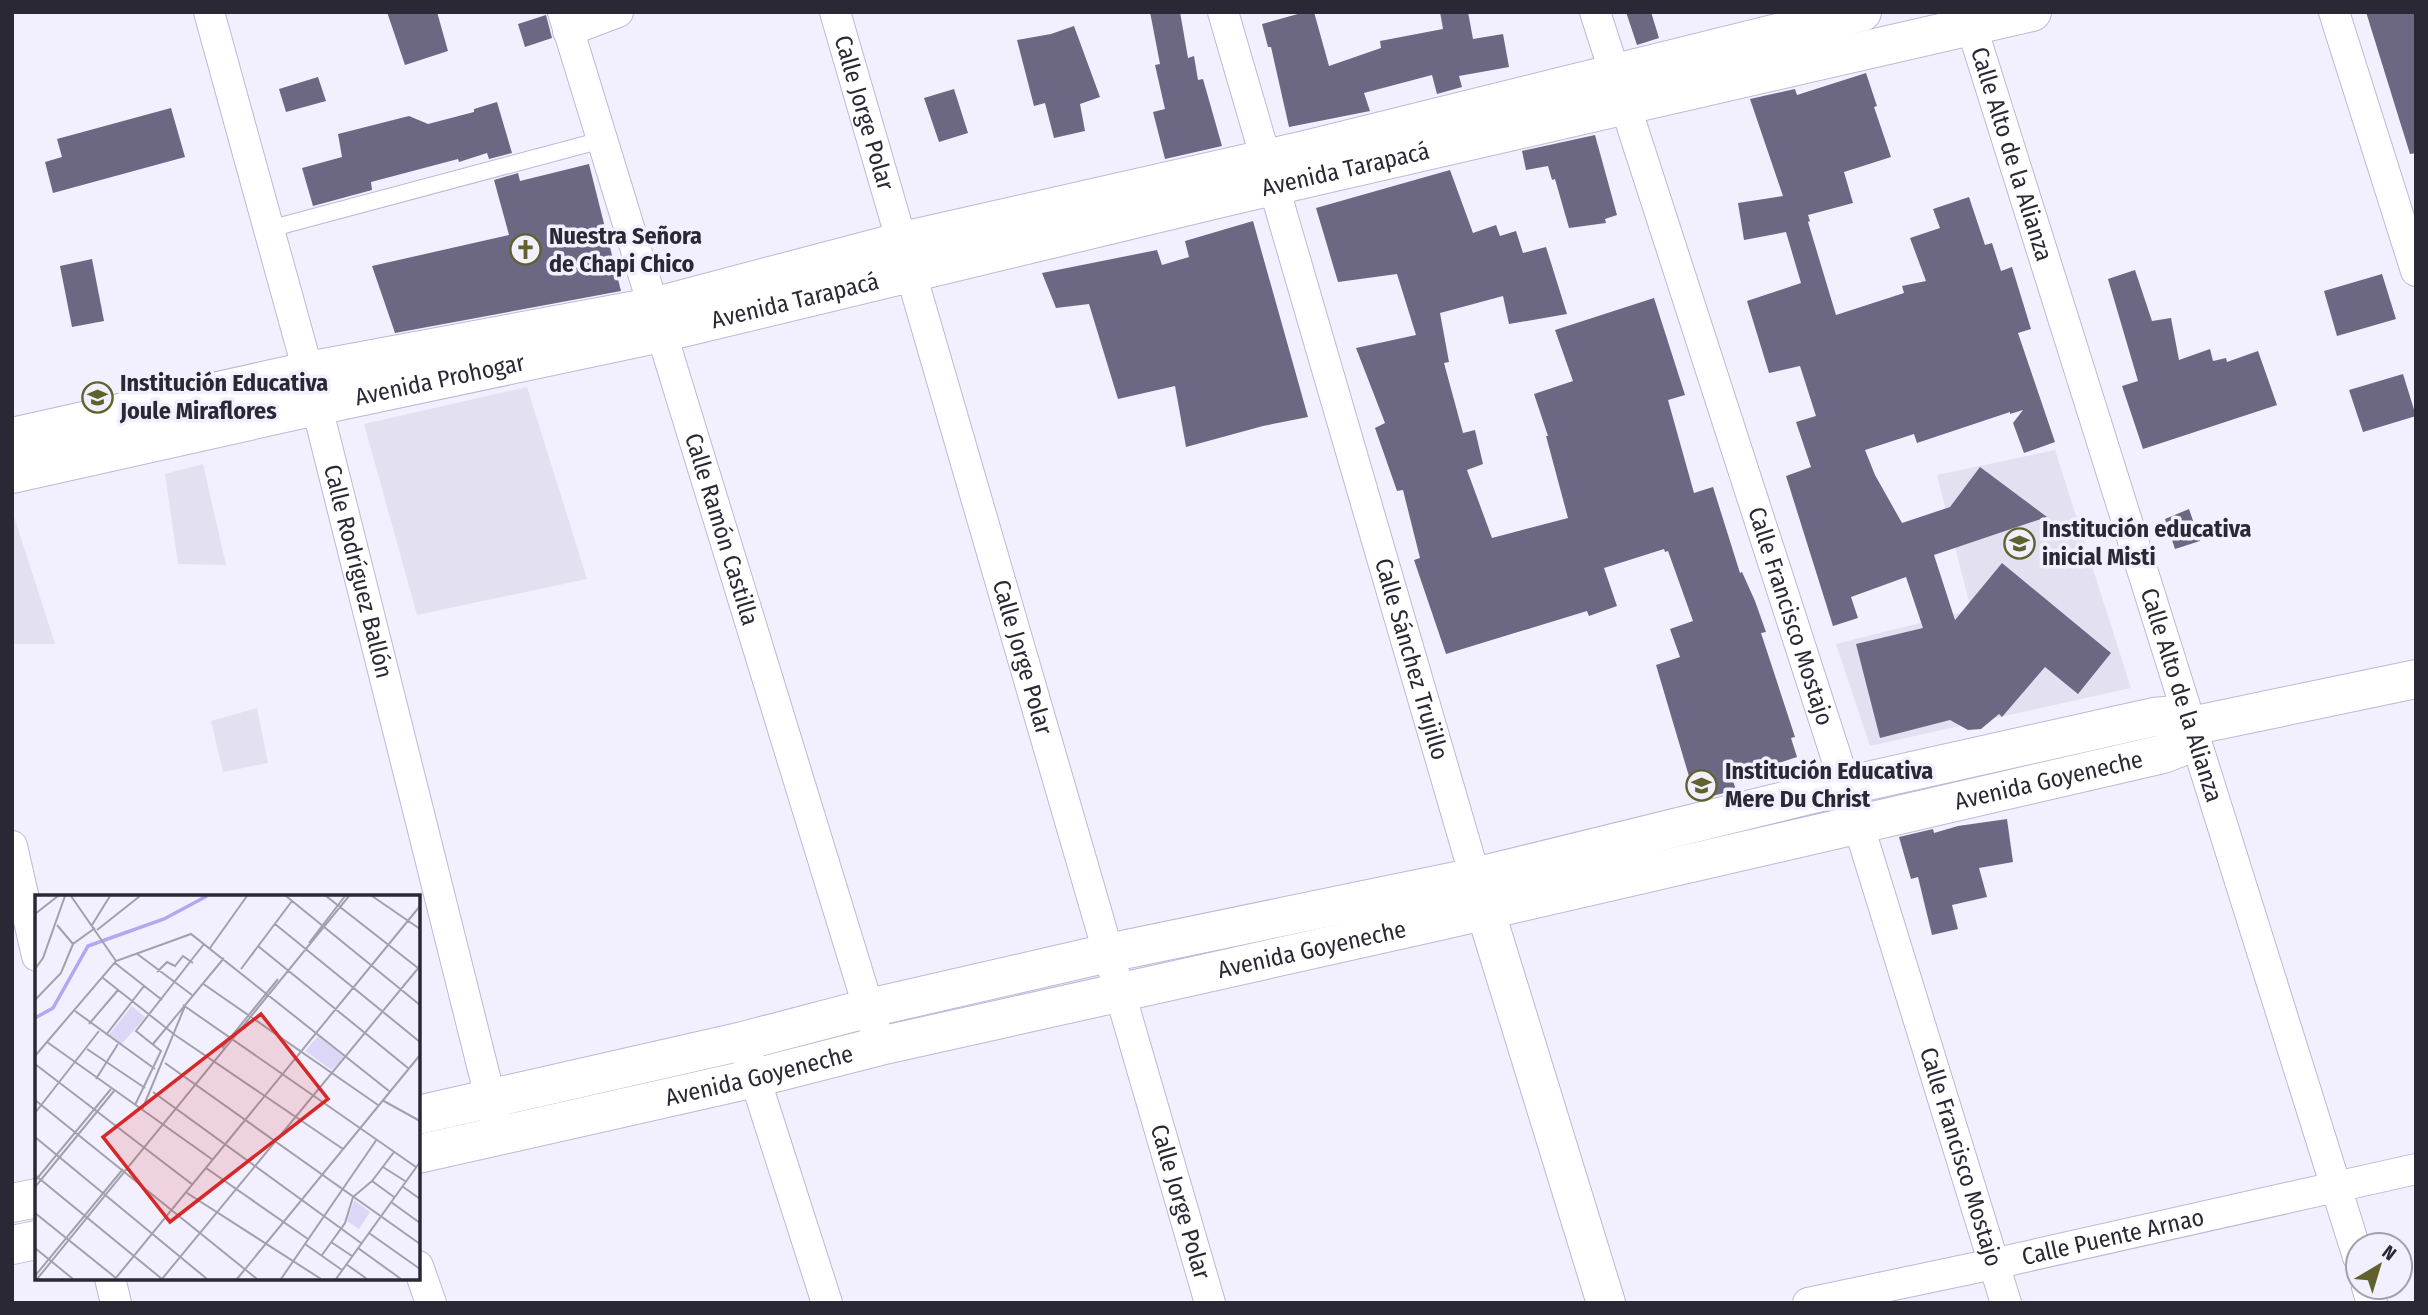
<svg xmlns="http://www.w3.org/2000/svg" width="2428" height="1315" font-family="'Fira Sans Condensed',sans-serif">
	<style>
		.built { fill: #e3e1f1 }
		.building { fill: #6c6783 }
		.lines { fill: none; stroke-linecap: round; stroke-linejoin: round }
		.lane-casing { stroke: #bdb8d7; stroke-width: 18 }
		.street-casing { stroke: #bdb8d7; stroke-width: 32 }
		.secondary-casing { stroke: #bdb8d7; stroke-width: 40 }
		.lane { stroke: #fff; stroke-width: 16 }
		.street { stroke: #fff; stroke-width: 30 }
		.secondary { stroke: #fff; stroke-width: 38 }
		.labels { text-anchor: middle; stroke-width: 7; stroke-linejoin: round; paint-order: stroke }
		.street-label { font-size: 24px; fill: #2a2834; stroke: #f2f0fe }
		.poi-label { font-size: 24px; font-weight: bold; fill: #2a2834; stroke: #f2f0fe; text-anchor: start }
		.inset-river { fill: none; stroke: #b5a6f2; stroke-width: 3.5 }
		.inset-road { fill: none; stroke: #a2a0ad; stroke-width: 2 }
		.view { fill: #d62828; fill-opacity: 0.15; stroke: #d62828; stroke-width: 3.5 }
		.inset-edge { fill: none; stroke: #2a2834; stroke-width: 3.5 }
	</style>
	<rect width="100%" height="100%" fill="#f2f0fe"/>
	<g class="built">
		<path d="M527,387L587,579L417,615L364,424Z"/>
		<path d="M2055,450L2131,688L1870,746L1836,644L1971,610L1937,475Z"/>
		<path d="M203,464L226,565L178,564L165,474Z"/>
		<path d="M12,510L55,644H12Z"/>
		<path d="M257,708L268,763L223,772L211,721Z"/>
	</g>
	<g class="building">
		<path d="M387,12H437L448,51L405,65Z"/>
		<path d="M1150,12H1180L1188,58L1194,56L1198,80L1203,79L1222,146L1165,159L1153,112L1165,109L1155,65L1160,64Z"/>
		<path d="M1305,12H1314L1329,66L1381,48L1380,41L1443,29L1440,12H1468L1473,39L1503,34L1509,67L1459,76L1462,87L1437,94L1432,75L1364,93L1370,111L1289,127L1271,47H1268L1262,24Z"/>
		<path d="M1626,12H1651L1659,38L1637,45Z"/>
		<path d="M2366,12H2416V153L2410,154Z"/>
		<path d="M546,15L552,38L525,47L518,24Z"/>
		<path d="M1074,26L1100,97L1080,104L1085,131L1054,138L1045,103L1034,106L1017,40L1051,34Z"/>
		<path d="M1866,73L1877,106L1874,107L1891,157L1844,172L1853,203L1808,215L1810,221L1808,222L1836,315L1904,293L1902,286L1926,281L1910,238L1940,228L1933,209L1969,197L1985,245L1992,243L2001,271L2012,267L2031,329L2018,333L2055,442L2024,453L2013,423L2023,410L2010,414V412L1917,443L1914,434L1865,450L1875,475L1902,523L1950,507L1980,467L2047,517L1934,555L1955,620L2002,563L2111,653L2078,694L2045,667L2002,717L1999,714L1981,729L1968,730L1950,720L1880,738L1856,644L1923,628L1906,577L1851,597L1858,618L1833,626L1786,476L1811,467L1796,422L1816,416L1800,366L1769,373L1747,301L1801,283L1786,232L1744,240L1738,203L1783,196L1750,99L1795,89L1797,95Z"/>
		<path d="M318,77L326,101L286,112L279,89Z"/>
		<path d="M954,89L968,133L939,142L924,98Z"/>
		<path d="M497,102L512,153L489,159L487,153L459,162L458,159L371,182L372,190L313,206L302,168L342,157L338,134L409,116L428,124L474,112V109Z"/>
		<path d="M171,108L185,157L53,193L45,162L62,157L57,139Z"/>
		<path d="M1595,135L1617,215L1605,219L1606,223L1569,228L1555,179L1552,180L1548,166L1526,170L1522,151Z"/>
		<path d="M589,164L621,291L395,333L372,266L509,235L494,180L518,173L520,181Z"/>
		<path d="M1450,170L1473,233L1496,225L1500,236L1516,231L1523,253L1546,247L1567,314L1509,324L1503,296L1440,313L1449,362L1444,363L1463,433L1475,430L1483,464L1467,470L1492,538L1568,518L1546,436H1548L1534,394L1573,381L1555,330L1654,298L1685,395L1668,400L1694,493L1713,487L1740,573L1742,572L1755,601L1766,632L1761,633L1795,737L1791,738L1797,757L1732,778L1736,790L1696,800L1656,665L1680,657L1670,629L1693,621L1668,551L1665,552L1664,549L1604,568L1617,606L1589,616L1587,611L1446,654L1414,560L1420,558L1403,490L1397,491L1375,428L1385,423L1356,348L1416,335L1397,274L1338,282L1316,208Z"/>
		<path d="M1253,221L1308,417L1263,426L1186,447L1175,386L1118,399L1089,304L1056,308L1042,273L1157,250L1162,265L1189,257L1185,241Z"/>
		<path d="M92,259L104,321L72,327L60,266Z"/>
		<path d="M2135,270L2152,321L2171,318L2179,360L2210,349L2213,361L2226,358L2227,362L2258,351L2277,405L2143,449L2122,386L2138,381L2108,279Z"/>
		<path d="M2382,274L2396,319L2337,336L2324,291Z"/>
		<path d="M2403,374L2416,416L2363,432L2349,390Z"/>
		<path d="M2189,509L2200,541L2175,549L2165,519Z"/>
		<path d="M2007,819L2013,862L1979,868L1987,897L1952,905L1958,929L1932,935L1918,877L1911,879L1899,837L1933,829L1934,833L1958,826Z"/>
	</g>
	<g class="lines">
		<defs>
			<path id="lane" d="M269,229L602,140"/>
			<g id="street">
				<path id="s1" d="M209,12L308,371L495,1117"/>
				<path id="s2" d="M563,12L875,1029"/>
				<path id="s3" d="M835,12L1210,1303"/>
				<path id="s4" d="M1223,12L1475,877"/>
				<path id="s5" d="M1595,12L1865,846L2006,1303"/>
				<path id="s6" d="M1967,12L2358,1257"/>
				<path d="M2334,12L2416,271"/>
				<path d="M568,31L618,12"/>
				<path d="M12,846L37,956"/>
				<path d="M743,1041L827,1303"/>
				<path d="M418,1266L431,1303"/>
				<path d="M110,1278L116,1303"/>
				<path d="M2367,1287L2372,1303"/>
				<path id="s7" d="M1808,1303L1993,1264L2416,1169"/>
			</g>
			<g id="secondary">
				<path d="M12,437L308,371L653,307L903,241L1305,150L1862,12"/>
				<path id="s8" d="M12,474L316,406L661,333L1238,194L2032,12"/>
				<path d="M1478,887L1606,1303"/>
				<path d="M418,1115L743,1041L869,1008L1108,953L1475,877L1845,786L2154,717L2176,715L2191,726L2416,679"/>
				<path id="s9" d="M418,1154L755,1078L880,1046L1444,920L2163,754L2183,746L2191,726"/>
				<path d="M12,1203L37,1198"/>
				<path d="M12,1245L37,1240"/>
			</g>
		</defs>
		<use href="#lane" class="lane-casing"/>
		<use href="#street" class="street-casing"/>
		<use href="#secondary" class="secondary-casing"/>
		<use href="#lane" class="lane"/>
		<use href="#street" class="street"/>
		<use href="#secondary" class="secondary"/>
	</g>
	<defs>
		<symbol id="church-ring" viewBox="-11 -11 22 22"><circle r="9.5" fill="#f2f0fe" stroke="#61612e" stroke-width="1.5"/><path d="M-1.2-6h2.4v3.5h3.3v2.4h-3.3V6h-2.4V-.1h-3.3v-2.4h3.3Z" fill="#61612e"/></symbol>
		<symbol id="school-ring" viewBox="-11 -11 22 22"><circle r="9.5" fill="#f2f0fe" stroke="#61612e" stroke-width="1.5"/><path d="M0-5L7-2L0 1L-7-2ZM-4 1L0 2.5L4 1V4Q0 6-4 4Z" fill="#61612e"/></symbol>
	</defs>
	<g fill-rule="evenodd">
		<use href="#church-ring" x="508" y="232" width="35" height="35"/>
		<use href="#school-ring" x="80" y="380" width="35" height="35"/>
		<use href="#school-ring" x="2002" y="526" width="35" height="35"/>
		<use href="#school-ring" x="1684" y="768" width="35" height="35"/>
	</g>
	<g class="labels">
		<g class="street-label">
			<text dy="8" stroke="none"><textPath href="#s3" startOffset="105">Calle Jorge Polar</textPath></text>
			<text dy="8" stroke="none"><textPath href="#s6" startOffset="149">Calle Alto de la Alianza</textPath></text>
			<text dy="8" stroke="none"><textPath href="#s8" startOffset="1368">Avenida Tarapacá</textPath></text>
			<text dy="8" stroke="none"><textPath href="#s8" startOffset="802">Avenida Tarapacá</textPath></text>
			<text dy="8" stroke="none"><textPath href="#s8" startOffset="438">Avenida Prohogar</textPath></text>
			<text dy="8" stroke="none"><textPath href="#s2" startOffset="541">Calle Ramón Castilla</textPath></text>
			<text dy="8" stroke="none"><textPath href="#s1" startOffset="579">Calle Rodríguez Ballón</textPath></text>
			<text dy="8" stroke="none"><textPath href="#s5" startOffset="635">Calle Francisco Mostajo</textPath></text>
			<text dy="8" stroke="none"><textPath href="#s3" startOffset="672">Calle Jorge Polar</textPath></text>
			<text dy="8" stroke="none"><textPath href="#s4" startOffset="674">Calle Sánchez Trujillo</textPath></text>
			<text dy="8" stroke="none"><textPath href="#s6" startOffset="716">Calle Alto de la Alianza</textPath></text>
			<text dy="8" stroke="none"><textPath href="#s9" startOffset="1673">Avenida Goyeneche</textPath></text>
			<text dy="8" stroke="none"><textPath href="#s9" startOffset="917">Avenida Goyeneche</textPath></text>
			<text dy="8" stroke="none"><textPath href="#s9" startOffset="350">Avenida Goyeneche</textPath></text>
			<text dy="8" stroke="none"><textPath href="#s5" startOffset="1202">Calle Francisco Mostajo</textPath></text>
			<text dy="8" stroke="none"><textPath href="#s3" startOffset="1239">Calle Jorge Polar</textPath></text>
			<text dy="8" stroke="none"><textPath href="#s7" startOffset="312">Calle Puente Arnao</textPath></text>
		</g>
		<g class="poi-label">
			<text x="549" y="244">Nuestra Señora<tspan x="549" dy="28">de Chapi Chico</tspan></text>
			<text x="120" y="391">Institución Educativa<tspan x="120" dy="28">Joule Miraflores</tspan></text>
			<text x="2042" y="537">Institución educativa<tspan x="2042" dy="28">inicial Misti</tspan></text>
			<text x="1725" y="779">Institución Educativa<tspan x="1725" dy="28">Mere Du Christ</tspan></text>
		</g>
	</g>
	<g transform="translate(35 895)">
		<rect width="385" height="385" fill="#f2f0fe"/>
		<path d="M97,111L110,122L86,150L73,141ZM283,141L309,162L297,175L270,156ZM319,305L335,317L324,334L312,326Z" fill="#dcd7f6"/>
		<path class="inset-river" d="M0,123L18,113L53,51L129,24L172,1"/>
		<path class="inset-road" d="M36,1L81,66M251,1L385,110M291,1L383,73M337,1L385,34M0,19L23,1M240,29L385,147M22,30L38,49M57,30L75,1M62,35L105,1M274,48L310,1M223,51L373,173M175,53L212,1M101,58L157,100M80,68L127,105M0,74L8,63L30,1M206,74L257,6M122,77L132,67L140,71L148,61L158,68M68,83L140,140L308,254M167,88L343,210M0,105L26,78L38,49L60,33M148,110L381,272M40,116L120,174M54,129L83,95M71,140L109,91M12,147L178,265M118,149L189,63M187,153L243,84M52,154L110,193M0,161L81,66L156,39L354,196M130,168L385,349M0,169L158,290M61,184L83,149M118,197L326,348M0,205L222,384M347,205L385,226M100,210L126,156L101,136L169,49M107,215L150,111M0,218L64,136M0,242L172,384M348,272L370,286M171,273L273,344M0,280L127,384M0,286L76,194M337,286L359,302M367,291L385,304M0,292L79,196M152,298L286,384M356,307L385,328M0,318L81,383M334,338L385,374M296,347L317,361M270,349L307,375M0,353L38,384M323,353L366,384M287,360L310,328L318,302L337,286L359,257M311,369L332,384M0,381L88,274M2,384L314,1M80,384L385,11M127,384L385,71M202,384L385,160M246,384L342,244M301,384L385,267"/>
		<path class="view" d="M226,119L293,204L135,327L68,242Z"/>
		<rect width="385" height="385" class="inset-edge"/>
	</g>
	<rect width="2428" height="1315" fill="none" stroke="#2a2834" stroke-width="28"/>
	<g transform="translate(2379 1266) rotate(38)"><circle r="33" fill="#f2f0fe" stroke="#a2a0ad" stroke-width="2"/>
	<path d="M0-5L12 26L0 18L-12 26Z" fill="#61612e"/>
	<text y="-10" font-size="19" font-weight="bold" text-anchor="middle" fill="#2a2834">N</text>
	</g>
</svg>
